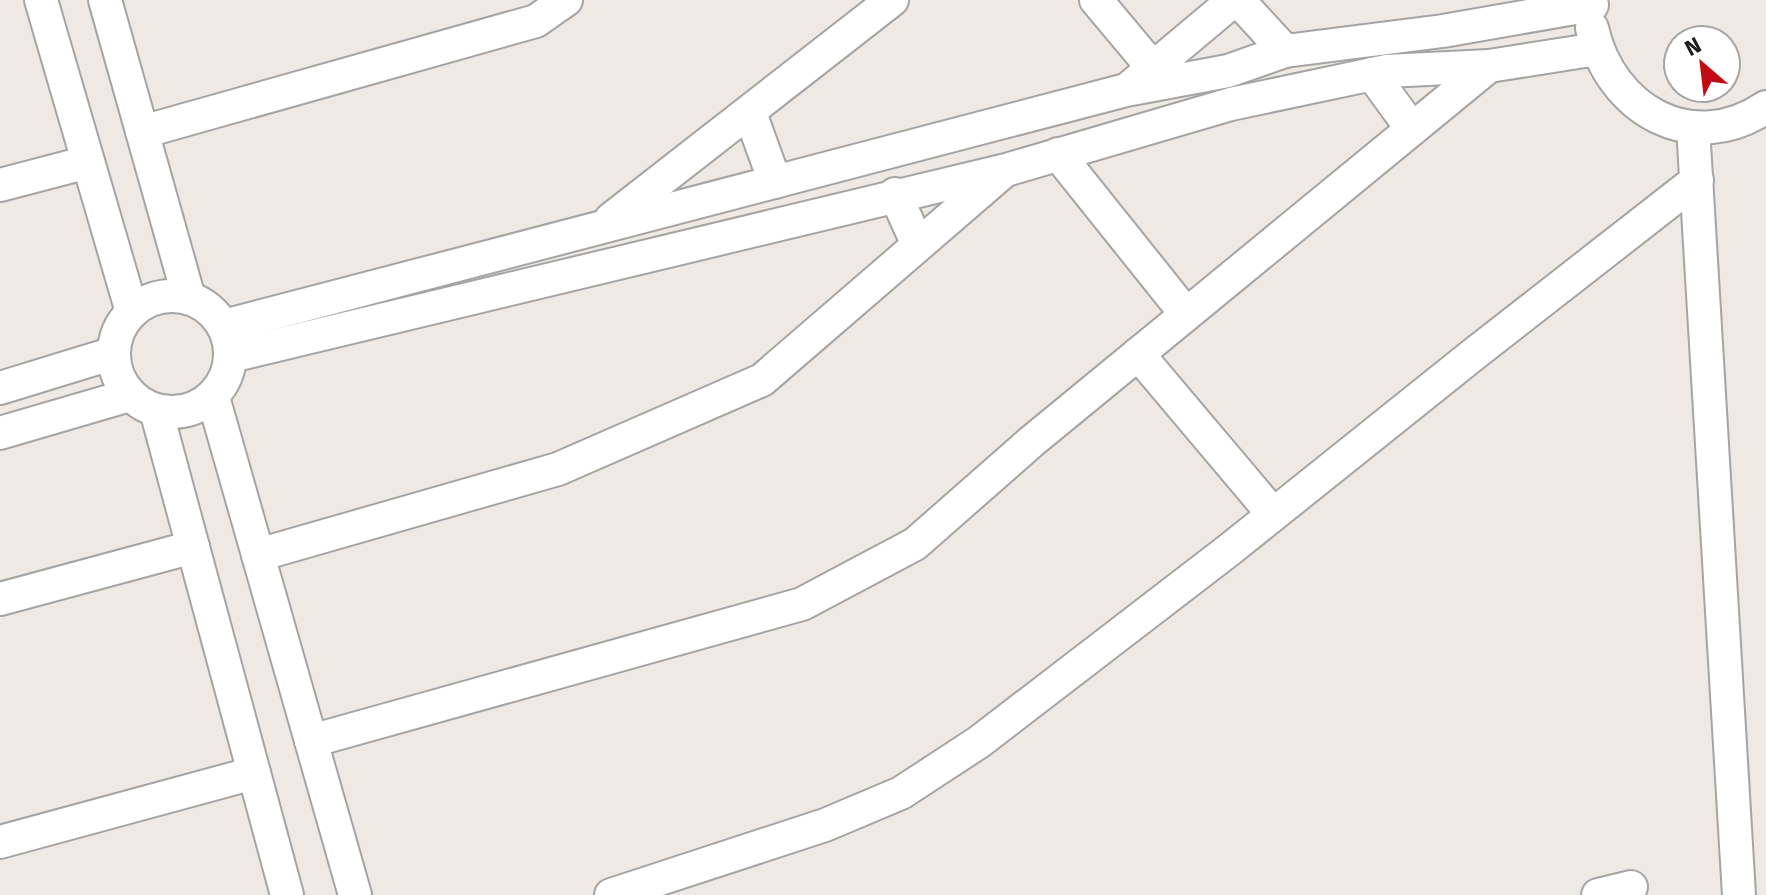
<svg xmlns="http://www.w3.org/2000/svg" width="1766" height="895" font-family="'Fira Sans',sans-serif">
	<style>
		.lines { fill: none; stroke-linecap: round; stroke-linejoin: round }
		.minor-casing { stroke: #a4a4a4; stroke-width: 36 }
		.minor { stroke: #fff; stroke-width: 32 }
	</style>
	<rect width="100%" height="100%" fill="#eeeae3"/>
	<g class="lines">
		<defs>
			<g id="minor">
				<path d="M41,0L132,312"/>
				<path d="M105,0L189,298"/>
				<path d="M1096,0L1153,68"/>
				<path d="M1238,0L1285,51"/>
				<path d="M1592,28C1610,110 1692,157 1766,107"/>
				<path d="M1372,74L1412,129"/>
				<path d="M1129,88L1234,0"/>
				<path d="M750,113L775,182"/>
				<path d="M1693,127L1739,895"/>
				<path d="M142,132L536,21L566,0"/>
				<path d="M1058,154L1186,314"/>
				<path d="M0,185L88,162"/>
				<path d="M895,194L918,245"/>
				<path d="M611,219L892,0"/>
				<circle cx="172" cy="354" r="58"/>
				<path d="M224,326L1126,90L1228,71L1285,51L1443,31L1592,5"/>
				<path d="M1138,354L1273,514"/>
				<path d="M231,356L1006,170L1231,104L1387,71L1489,66L1597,49"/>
				<path d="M0,388L114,353"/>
				<path d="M213,397L355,895"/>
				<path d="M156,410L287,895"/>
				<path d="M0,433L130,395"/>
				<path d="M258,555L558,469L762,380L1003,172"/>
				<path d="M0,599L193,547"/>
				<path d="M311,741L802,604L915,544L1031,442L1489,66"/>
				<path d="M0,842L254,773"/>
				<path d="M611,895L825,825L901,793L979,742L1229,550L1474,354L1697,180"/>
				<path d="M1598,895L1631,887"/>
			</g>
		</defs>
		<use href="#minor" class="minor-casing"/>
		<use href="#minor" class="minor"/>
	</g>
	<g transform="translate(1702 64) rotate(332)"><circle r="38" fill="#ffffff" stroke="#a5a5a5" stroke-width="2"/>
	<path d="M0-6L14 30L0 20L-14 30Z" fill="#c10a12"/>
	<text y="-12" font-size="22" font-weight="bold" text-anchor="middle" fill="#1d1d1d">N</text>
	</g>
</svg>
